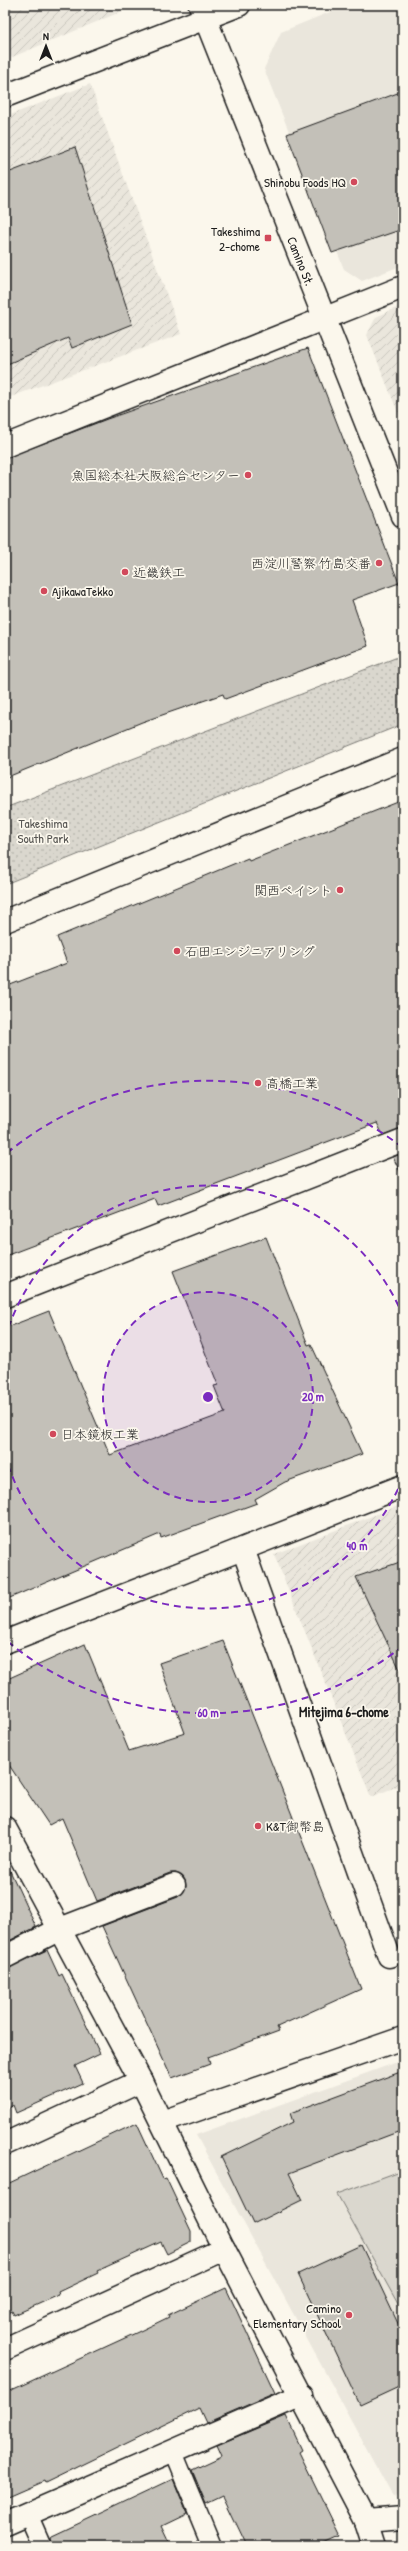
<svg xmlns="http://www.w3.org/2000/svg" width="408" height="2551" font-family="'Patrick Hand','Klee One',sans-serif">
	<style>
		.built { fill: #eae6dc }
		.industrial { fill: url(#industrial-furrows) }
		.grass { fill: url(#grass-dots); stroke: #7b7a75 }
		.garden { fill: #dad7ce; stroke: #7b7a75 }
		.building { fill: #c3c0b8; stroke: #1c1c1c }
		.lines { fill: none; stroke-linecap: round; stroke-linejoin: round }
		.service-casing { stroke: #1c1c1c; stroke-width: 21 }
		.minor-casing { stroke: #1c1c1c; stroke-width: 25 }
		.tertiary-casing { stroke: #1c1c1c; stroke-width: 25 }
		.service { stroke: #fbf7ec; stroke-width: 18 }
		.minor { stroke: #fbf7ec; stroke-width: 22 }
		.tertiary { stroke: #fbf7ec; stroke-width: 22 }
		.ring { fill: none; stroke: #7b2cbf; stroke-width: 2; stroke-dasharray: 7 5 }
		.poi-dot { fill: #d1495b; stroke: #fbf7ec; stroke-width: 1.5 }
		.labels { text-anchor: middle; stroke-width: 3.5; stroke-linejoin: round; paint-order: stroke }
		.poi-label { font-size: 13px; fill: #1c1c1c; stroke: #fbf7ec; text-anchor: end }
		.street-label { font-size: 13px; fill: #1c1c1c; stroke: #fbf7ec }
		.park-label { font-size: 13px; fill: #555451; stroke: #fbf7ec }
		.neighbourhood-label { font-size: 14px; font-weight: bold; fill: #1c1c1c; stroke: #fbf7ec }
		.centre { fill: #7b2cbf; stroke: #fbf7ec; stroke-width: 2 }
		.ring-label { font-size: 12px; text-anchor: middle; font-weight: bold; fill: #7b2cbf; stroke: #fbf7ec; stroke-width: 3.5; stroke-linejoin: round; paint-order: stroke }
	</style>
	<defs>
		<pattern id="industrial-furrows" width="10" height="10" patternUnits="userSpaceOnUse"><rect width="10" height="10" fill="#eae6dc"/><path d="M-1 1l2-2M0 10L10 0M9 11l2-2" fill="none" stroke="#c8c5bc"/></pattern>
		<pattern id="grass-dots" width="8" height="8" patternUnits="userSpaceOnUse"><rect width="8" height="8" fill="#dad7ce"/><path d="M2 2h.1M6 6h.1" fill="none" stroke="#bab8b0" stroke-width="1.8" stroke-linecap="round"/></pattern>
	</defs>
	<rect width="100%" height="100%" fill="#fbf7ec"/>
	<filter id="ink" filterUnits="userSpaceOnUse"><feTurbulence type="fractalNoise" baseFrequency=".025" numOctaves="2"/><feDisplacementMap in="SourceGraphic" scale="8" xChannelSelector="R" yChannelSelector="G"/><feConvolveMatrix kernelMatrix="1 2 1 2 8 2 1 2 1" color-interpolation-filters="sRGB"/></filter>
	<g filter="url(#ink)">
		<g class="built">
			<path d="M347,5H403V265L362,281L344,269L264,69L281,32Z"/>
			<path d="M403,2060V2496L393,2497L196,2135Z"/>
		</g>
		<g class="industrial">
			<path d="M5,5H137L5,60Z"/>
			<path d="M90,84L181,334L5,399V117Z"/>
			<path d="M403,305V425L367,335L376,317Z"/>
			<path d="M403,1504V1784L371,1797L274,1554Z"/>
		</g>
		<path class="grass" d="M403,655V724L5,884V808Z"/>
		<path class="garden" d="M403,2170V2313L337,2194Z"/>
		<g class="building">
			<path d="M403,91V229L332,253L287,134Z"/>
			<path d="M75,147L132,324L72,348L68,338L5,365V174Z"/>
			<path d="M308,348L399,583L352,600L368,646L225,699L223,694L142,722L5,778V458L107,419Z"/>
			<path d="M403,800V1128L383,1135L377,1123L158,1206L155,1199L5,1256V987L67,963L57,937L248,858L249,861Z"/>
			<path d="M403,1153V1178L393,1157Z"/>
			<path d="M266,1237L308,1345L311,1344L362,1454L285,1482L255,1499L257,1503L161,1538L160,1534L5,1600V1328L49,1311L110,1455L225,1413L214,1386L218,1385L173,1271Z"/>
			<path d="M403,1561V1676L356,1577Z"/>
			<path d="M223,1641L361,1989L277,2027L279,2031L208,2057L210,2064L172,2078L102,1926L178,1897L186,1887L185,1880L176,1873H170L97,1901L62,1818L49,1825L5,1759V1680L85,1644L129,1751L185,1733L159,1663Z"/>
			<path d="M5,1860L36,1927L5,1943Z"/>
			<path d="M47,1950L59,1976L62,1974L100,2054L75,2066L83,2083L16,2113L13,2105L5,2109V1969Z"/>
			<path d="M403,2071V2130L289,2173L302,2200L253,2224L221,2157L293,2122L290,2113Z"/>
			<path d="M137,2123L163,2179L166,2178L191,2231V2242L167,2254L161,2242L97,2271L98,2273L58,2292L59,2295L14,2315L12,2311L5,2315V2185Z"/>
			<path d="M361,2245L403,2334V2385L360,2405L298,2274Z"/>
			<path d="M226,2288L275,2393L206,2423L199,2408L45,2483L44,2481L5,2498V2393L138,2332L169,2317L168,2315Z"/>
			<path d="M286,2416L302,2450L299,2452L340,2536L318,2546H247L223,2496L206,2504L192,2470L222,2456L217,2445Z"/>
			<path d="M173,2479L187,2513L162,2525L172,2546H52L50,2537Z"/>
		</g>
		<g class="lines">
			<defs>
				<g id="service">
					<path d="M173,2452L212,2546"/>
					<path d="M28,2514L42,2546"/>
				</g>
				<g id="minor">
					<path d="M5,96L239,5"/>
					<path d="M5,446L403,287"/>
					<path d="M5,1296L403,1140"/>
					<path d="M243,1549L389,1956"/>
					<path d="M5,1642L403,1486"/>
					<path d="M5,1828L141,2081L224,2249L366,2521L374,2546"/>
					<path d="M5,1957L60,1929L174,1885"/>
					<path d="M5,2144L141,2081"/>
					<path d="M5,2349L224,2249"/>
					<path d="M366,2521L403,2518"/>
					<path d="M5,2524L302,2395"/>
				</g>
				<g id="tertiary">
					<path d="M200,5L403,516"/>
					<path d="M5,921L403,759"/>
					<path d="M162,2122L403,2038"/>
				</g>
			</defs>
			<use href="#service" class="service-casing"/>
			<use href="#minor" class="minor-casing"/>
			<use href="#tertiary" class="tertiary-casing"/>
			<use href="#service" class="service"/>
			<use href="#minor" class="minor"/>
			<use href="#tertiary" class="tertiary"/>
		</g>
	</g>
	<circle cx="208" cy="1397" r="105" fill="#7b2cbf" fill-opacity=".12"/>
	<g class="ring">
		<circle cx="208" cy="1397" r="105"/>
		<path d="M403 1478A211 211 0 0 1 5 1455M5 1339A211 211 0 0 1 403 1316"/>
		<path d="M403 1646A316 316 0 0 1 7 1641M7 1153A316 316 0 0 1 403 1148"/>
	</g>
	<g class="poi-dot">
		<circle cx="354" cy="182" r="4"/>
		<rect x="264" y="234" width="8" height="8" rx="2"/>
		<circle cx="248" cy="475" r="4"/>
		<circle cx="379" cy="563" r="4"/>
		<circle cx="125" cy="572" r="4"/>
		<circle cx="44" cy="591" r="4"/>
		<circle cx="340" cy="890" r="4"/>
		<circle cx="177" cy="951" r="4"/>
		<circle cx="258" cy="1083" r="4"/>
		<circle cx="53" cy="1434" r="4"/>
		<circle cx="258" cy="1826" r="4"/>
		<circle cx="349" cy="2315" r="4"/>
	</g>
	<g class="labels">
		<g class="poi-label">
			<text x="346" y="187">Shinobu Foods HQ</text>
			<text x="260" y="236">Takeshima<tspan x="260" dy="15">2-chome</tspan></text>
			<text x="240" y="480">魚国総本社大阪総合センター</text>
			<text x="371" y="568">西淀川警察 竹島交番</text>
			<text x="133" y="577" text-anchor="start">近畿鉄工</text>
			<text x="52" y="596" text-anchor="start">AjikawaTekko</text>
			<text x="332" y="895">関西ペイント</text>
			<text x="185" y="956" text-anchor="start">石田エンジニアリング</text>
			<text x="266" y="1088" text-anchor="start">高橋工業</text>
			<text x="61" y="1439" text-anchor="start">日本鏡板工業</text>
			<text x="266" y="1831" text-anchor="start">K&amp;T御幣島</text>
			<text x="341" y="2313">Camino<tspan x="341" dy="15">Elementary School</tspan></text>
		</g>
		<g class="street-label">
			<text transform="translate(301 261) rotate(68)" y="5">Camino St.</text>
		</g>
		<g class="park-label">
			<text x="43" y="828">Takeshima<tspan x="43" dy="15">South Park</tspan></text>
		</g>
		<g class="neighbourhood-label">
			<text x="344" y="1717">Mitejima 6-chome</text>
		</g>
	</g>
	<circle cx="208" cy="1397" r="6" class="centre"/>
	<g class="ring-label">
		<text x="313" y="1401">20 m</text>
		<text x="357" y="1550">40 m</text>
		<text x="208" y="1717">60 m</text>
	</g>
	<rect width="408" height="2551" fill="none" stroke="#fbf7ec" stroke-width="20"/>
	<rect x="10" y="10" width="388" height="2531" fill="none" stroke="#1c1c1c" stroke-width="1.5" filter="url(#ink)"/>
	<g transform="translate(46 46)" stroke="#fbf7ec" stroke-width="3" paint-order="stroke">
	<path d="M0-3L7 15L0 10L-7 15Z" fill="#1c1c1c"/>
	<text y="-6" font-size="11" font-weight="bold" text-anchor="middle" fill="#1c1c1c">N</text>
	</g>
</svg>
